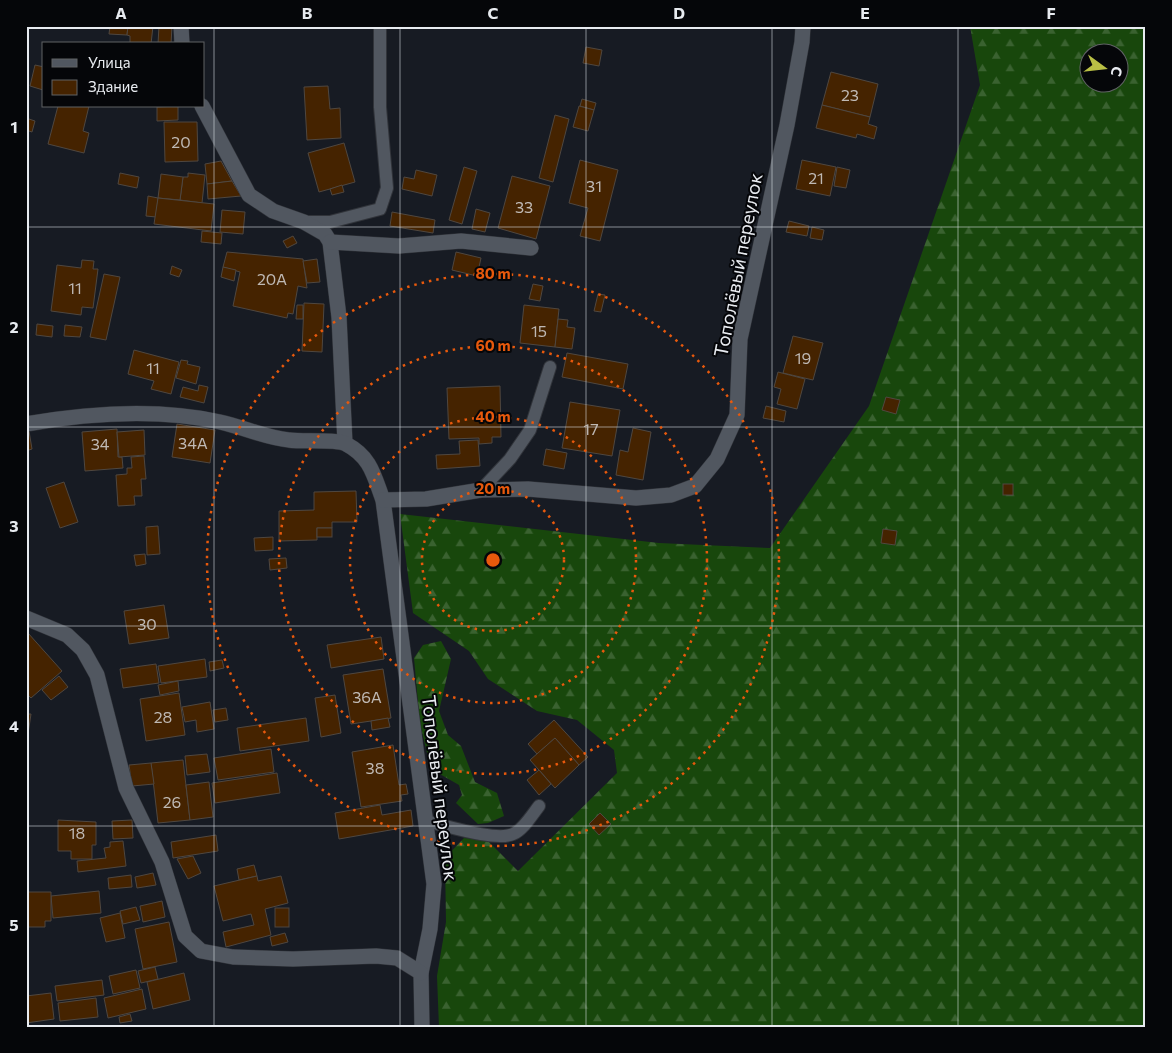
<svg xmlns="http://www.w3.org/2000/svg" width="1172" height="1053" font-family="Commissioner,sans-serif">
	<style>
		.forest { fill: url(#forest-firs); fill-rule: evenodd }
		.building { fill: #452300; stroke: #4f4740 }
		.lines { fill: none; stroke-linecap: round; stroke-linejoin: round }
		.lane-casing { stroke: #31343a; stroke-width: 14 }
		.street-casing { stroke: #31343a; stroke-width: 16 }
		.lane { stroke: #515760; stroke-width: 12 }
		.street { stroke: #515760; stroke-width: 15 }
		.grid { fill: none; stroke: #e8ebf0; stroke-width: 1; stroke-opacity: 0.55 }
		.ring { fill: none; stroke: #e8590c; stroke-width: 2.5; stroke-dasharray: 2.5 5 }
		.labels { text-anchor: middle; stroke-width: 4; stroke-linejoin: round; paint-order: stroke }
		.number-label { font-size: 16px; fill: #bfb9b4 }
		.street-label { font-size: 19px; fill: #e8ebf0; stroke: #050609 }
		.centre { fill: #e8590c; stroke: #050609; stroke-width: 2.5 }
		.ring-label { font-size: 15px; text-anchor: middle; font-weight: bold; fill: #e8590c; stroke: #050609; stroke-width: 4; stroke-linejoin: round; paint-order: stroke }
		.neatline { fill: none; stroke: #e8ebf0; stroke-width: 2 }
		.grid-label { font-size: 16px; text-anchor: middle; font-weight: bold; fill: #e8ebf0 }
	</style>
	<defs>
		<pattern id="forest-firs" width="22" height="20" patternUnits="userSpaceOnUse" patternTransform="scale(1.25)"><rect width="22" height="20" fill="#18470c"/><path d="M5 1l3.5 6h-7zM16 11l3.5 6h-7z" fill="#3a6230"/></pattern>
	</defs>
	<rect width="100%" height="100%" fill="#171b23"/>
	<g class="forest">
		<path d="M970,26H1146V1027H439L437,976L446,922L445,858L464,838L487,840L518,871L617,773L614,750L577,720L537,711L488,679L469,651L413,613L400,514L659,543L770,548L869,406L980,85ZM1090,52H1120V82H1090Z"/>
		<path d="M441,641L451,659L439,711L448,735L461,746L475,782L497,793L504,816L488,823L478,824L456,803L462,795L459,785L431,769L420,724L414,658L423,645Z"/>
	</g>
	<g class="building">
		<path d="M110,26H128L127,35L109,34Z"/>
		<path d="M128,26H153L151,44H130V36L127,35Z"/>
		<path d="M159,26H172L171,44H158Z"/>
		<path d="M586,47L602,50L599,66L583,63Z"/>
		<path d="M35,65L44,67L43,90L30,86Z"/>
		<path d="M831,72L878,84L870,117L822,105Z"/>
		<path d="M328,86L330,109L340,108L341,138L307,140L304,87Z"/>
		<path d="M582,99L596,103L594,110L580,106Z"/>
		<path d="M822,105L870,117L868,124L877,127L874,139L857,134L856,138L816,128Z"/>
		<path d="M58,106H89L83,131L89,133L84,153L48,144Z"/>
		<path d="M178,106V120L157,121V107Z"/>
		<path d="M579,106L594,110L588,131L573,127Z"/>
		<path d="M555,115L569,119L553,182L539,178Z"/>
		<path d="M26,118L35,121L32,132L26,130Z"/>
		<path d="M164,122H197L198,161L165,162Z"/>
		<path d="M344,143L355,182L319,192L308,153Z"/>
		<path d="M580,160L618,170L600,241L580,236L588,208L569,203Z"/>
		<path d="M802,160L836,167L830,196L796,189Z"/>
		<path d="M221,161L232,181L207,184L205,164Z"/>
		<path d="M464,167L477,171L462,224L449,220Z"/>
		<path d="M837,167L850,170L846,188L834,186Z"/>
		<path d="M416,170L437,175L432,196L402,189L404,177L414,179Z"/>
		<path d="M120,173L139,177L137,188L118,184Z"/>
		<path d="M188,173L205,175L202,203L180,200L183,177H188Z"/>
		<path d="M161,174L183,177L180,200L158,198Z"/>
		<path d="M512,176L550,186L536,239L498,228Z"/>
		<path d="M232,181L241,196L208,199L207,184Z"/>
		<path d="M342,185L344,192L332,195L330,189Z"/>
		<path d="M148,196L158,198L156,217L146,216Z"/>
		<path d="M158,198L214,204L211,231L154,224Z"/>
		<path d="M476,209L490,213L485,232L472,229Z"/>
		<path d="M222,210L245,212L243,234L220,232Z"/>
		<path d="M392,212L435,220L433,233L390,226Z"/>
		<path d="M789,221L809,226L807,236L786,232Z"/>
		<path d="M812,227L824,230L822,240L810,238Z"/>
		<path d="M202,231L222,233L221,244L201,242Z"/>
		<path d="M293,236L297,243L287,248L283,241Z"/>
		<path d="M227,252L303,259L307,288L298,286L293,314L288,313L287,318L233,306L240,272L223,267Z"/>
		<path d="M456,252L481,258L477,276L452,270Z"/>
		<path d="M317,259L320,282L307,283L303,261Z"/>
		<path d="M82,260L94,261L93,269H98L93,308L82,307L81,315L51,311L57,265L81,268Z"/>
		<path d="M172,266L182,270L179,277L170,274Z"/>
		<path d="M223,267L236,270L234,281L221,277Z"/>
		<path d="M104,274L120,277L106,340L90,337Z"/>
		<path d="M533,284L543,286L540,301L529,299Z"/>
		<path d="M598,294L605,295L601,312L594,311Z"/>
		<path d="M304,303L324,304L322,352L302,351Z"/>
		<path d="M297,305H303V319H296Z"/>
		<path d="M524,305L559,309L555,347L520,343Z"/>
		<path d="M558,319L568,320L567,327L575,328L572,349L555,347Z"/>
		<path d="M37,324L53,326L52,337L36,335Z"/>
		<path d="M65,325L82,327L80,337L64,336Z"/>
		<path d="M793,336L823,343L813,380L783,373Z"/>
		<path d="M134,350L179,362L171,394L151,389L154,381L128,374Z"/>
		<path d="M567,353L628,364L623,389L562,377Z"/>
		<path d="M181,360L188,361L187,364L200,367L196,384L176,378Z"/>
		<path d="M778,372L805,379L797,409L777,404L781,389L774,387Z"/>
		<path d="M199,385L208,387L204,403L180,397L183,387L198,391Z"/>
		<path d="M500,386L501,437H492V443L479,444V438L449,439L447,388Z"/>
		<path d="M886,397L900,400L896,414L882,410Z"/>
		<path d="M570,402L620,410L612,456L562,448Z"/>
		<path d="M766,406L786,411L784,422L763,418Z"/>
		<path d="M177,424L215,430L210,463L172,457Z"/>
		<path d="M633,428L651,432L643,480L616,475L620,450L628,452Z"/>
		<path d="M117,429L118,457H122L123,468L85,471L82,432Z"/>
		<path d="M144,430L145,455L119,457L117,432Z"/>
		<path d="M29,431L32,449L26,451V432Z"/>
		<path d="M478,440L480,466L437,469L436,455L460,454L459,441Z"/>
		<path d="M546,449L567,453L564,469L543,465Z"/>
		<path d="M144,456L146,479H141L142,496H134L135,505L118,506L116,475L127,474V468H132L131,457Z"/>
		<path d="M64,482L78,522L60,528L46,488Z"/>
		<rect x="1003" y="484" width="10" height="11"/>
		<path d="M356,491L357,522H332V528H317V540L279,541V511L314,510V492Z"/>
		<path d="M158,526L160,554L147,555L146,527Z"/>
		<rect x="317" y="528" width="15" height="9"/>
		<path d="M883,529L897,531L895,545L881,543Z"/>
		<path d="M273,537V550L255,551L254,538Z"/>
		<path d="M145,554L146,564L136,566L134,555Z"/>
		<path d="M286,558L287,568L270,570L269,559Z"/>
		<path d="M164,605L169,638L129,644L124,611Z"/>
		<path d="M28,633L62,671L31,698L26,693L28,690L26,688V634Z"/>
		<path d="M381,637L384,659L331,668L327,645Z"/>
		<path d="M205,659L207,677L161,683L158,666Z"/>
		<path d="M222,660L224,668L210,671L209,662Z"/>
		<path d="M156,664L159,683L123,688L120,669Z"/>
		<path d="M383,669L391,718L351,724L343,675Z"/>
		<path d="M59,676L68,687L51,700L42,690Z"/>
		<path d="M178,681L179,691L160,695L158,685Z"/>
		<path d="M179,693L185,735L146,741L140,699Z"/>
		<path d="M335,695L341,733L321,737L315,698Z"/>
		<path d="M210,702L214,729L197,732L196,720L185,722L182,707Z"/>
		<path d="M226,708L228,720L215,722L213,710Z"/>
		<path d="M26,714H31L28,734L26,733Z"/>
		<path d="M306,718L309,741L240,751L237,728Z"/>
		<path d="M388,718L390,727L372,730L371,721Z"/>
		<path d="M554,720L588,757L579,765L555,738L537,754L528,744Z"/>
		<path d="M555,738L579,765L555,788L530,760Z"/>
		<path d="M393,745L399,785L406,784L408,794L401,795L402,801L361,807L352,752Z"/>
		<path d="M271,749L274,772L218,780L214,758Z"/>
		<path d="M207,754L210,772L187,775L185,756Z"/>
		<path d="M183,760L190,820L158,823L151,763Z"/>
		<path d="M151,763L154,784L132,786L129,765Z"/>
		<path d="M539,770L551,784L539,795L527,780Z"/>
		<path d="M277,773L280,793L215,803L212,783Z"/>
		<path d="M209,782L213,817L190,820L186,785Z"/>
		<path d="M380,805L382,815L411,810L413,826L339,839L335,813Z"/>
		<path d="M600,813L611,824L599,835L589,824Z"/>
		<path d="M58,820L96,822V845H92V859H71V851H58Z"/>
		<path d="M132,820L133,838L113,839L112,821Z"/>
		<path d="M216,835L218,851L173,858L171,842Z"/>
		<path d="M123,841L126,866L78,872L77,861L106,858L104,848L110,847V842Z"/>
		<path d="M193,856L201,873L188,879L177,859Z"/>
		<path d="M254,865L257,876L239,880L237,869Z"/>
		<path d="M153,873L156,885L137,888L135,877Z"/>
		<path d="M131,875L132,887L109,889L108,878Z"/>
		<path d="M257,876L258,881L281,876L288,903L265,909L271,935L226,947L223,932L254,925L251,914L223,921L214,886Z"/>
		<path d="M99,891L101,913L53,918L51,896Z"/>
		<path d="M26,892H51V921H45V927H26Z"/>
		<path d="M162,901L165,917L143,922L140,906Z"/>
		<path d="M136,907L140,920L123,924L120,911Z"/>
		<rect x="275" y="908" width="14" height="19"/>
		<path d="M120,913L125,938L106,942L100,918Z"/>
		<path d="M169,922L177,962L143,969L135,929Z"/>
		<path d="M285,933L288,942L272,946L270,937Z"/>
		<path d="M155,967L158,979L141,983L138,971Z"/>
		<path d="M136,970L140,988L113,994L109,976Z"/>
		<path d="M184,973L190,1000L153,1009L147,982Z"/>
		<path d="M102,980L104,995L57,1001L55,986Z"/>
		<path d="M142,989L146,1009L108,1018L104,998Z"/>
		<path d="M51,993L54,1019L26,1023V996Z"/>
		<path d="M96,998L98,1017L60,1021L58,1003Z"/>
		<path d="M130,1014L132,1021L120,1023L119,1017Z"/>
	</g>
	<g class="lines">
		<defs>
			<g id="lane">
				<path d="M304,222H330L380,209L387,188L380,107V26"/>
				<path d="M481,490L510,459L530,430L550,367"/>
				<path d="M425,821C444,825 496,842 513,834C523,830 532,815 539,806"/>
			</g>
			<g id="street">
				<path d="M181,26L182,44"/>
				<path d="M202,106L249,195L273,211L304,222L325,234L330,242L339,317L345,443"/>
				<path d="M330,242L399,246L461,241L531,248"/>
				<path d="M26,424C89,413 157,408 220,422C243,427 266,438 289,440C302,442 337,439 346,444C371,457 374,476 383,500L434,884L430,929L421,973L422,1027"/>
				<path d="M383,500L426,499L481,490L528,489L636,498L671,495L695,486L717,459L737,415L740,339L787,125L802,42L803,26"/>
				<path d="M26,618L67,635L83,650L97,675L126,788L162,862L185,936L201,951L233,957L293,959L376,956L397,958L421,973"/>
			</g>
		</defs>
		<use href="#lane" class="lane-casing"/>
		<use href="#street" class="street-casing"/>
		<use href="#lane" class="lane"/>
		<use href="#street" class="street"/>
	</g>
	<path class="grid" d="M214,26V1027M400,26V1027M586,26V1027M772,26V1027M958,26V1027M26,227H1146M26,427H1146M26,626H1146M26,826H1146"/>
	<g class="ring">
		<circle cx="493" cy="560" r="71"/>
		<circle cx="493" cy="560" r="143"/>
		<circle cx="493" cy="560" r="214"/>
		<circle cx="493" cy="560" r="286"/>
	</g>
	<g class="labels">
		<g class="number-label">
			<text x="850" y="101">23</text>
			<text x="181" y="148">20</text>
			<text x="816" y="184">21</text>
			<text x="594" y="192">31</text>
			<text x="524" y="213">33</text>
			<text x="272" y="285">20А</text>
			<text x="75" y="294">11</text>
			<text x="539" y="337">15</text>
			<text x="803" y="364">19</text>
			<text x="153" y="374">11</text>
			<text x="591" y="435">17</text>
			<text x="193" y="449">34А</text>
			<text x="100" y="450">34</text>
			<text x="147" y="630">30</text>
			<text x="367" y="703">36А</text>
			<text x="163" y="723">28</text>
			<text x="375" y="774">38</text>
			<text x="172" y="808">26</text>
			<text x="77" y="839">18</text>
		</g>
		<g class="street-label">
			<text transform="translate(738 265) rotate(-79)" y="7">Тополёвый переулок</text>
			<text transform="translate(440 788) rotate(83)" y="7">Тополёвый переулок</text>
		</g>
	</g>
	<circle cx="493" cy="560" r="8" class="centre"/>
	<g class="ring-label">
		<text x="493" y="279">80 m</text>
		<text x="493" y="351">60 m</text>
		<text x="493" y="422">40 m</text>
		<text x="493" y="494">20 m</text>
	</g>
	<rect width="1172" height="1053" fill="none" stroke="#050609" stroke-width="55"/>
	<rect x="42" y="42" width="162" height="65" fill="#050609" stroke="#606265"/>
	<rect x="52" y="59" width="25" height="8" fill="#515760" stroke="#606265"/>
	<text x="88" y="68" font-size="15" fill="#e8ebf0">Улица</text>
	<rect x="52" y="80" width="25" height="15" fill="#452300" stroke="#606265"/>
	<text x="88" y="92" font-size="15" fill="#e8ebf0">Здание</text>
	<g transform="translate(1104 68) rotate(105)"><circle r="24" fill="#050609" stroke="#606265"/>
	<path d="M0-4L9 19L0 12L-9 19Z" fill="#bac045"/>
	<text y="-8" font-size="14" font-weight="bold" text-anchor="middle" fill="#e8ebf0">С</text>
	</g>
	<rect x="28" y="28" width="1116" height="998" class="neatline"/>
	<g class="grid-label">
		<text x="121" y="19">A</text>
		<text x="307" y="19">B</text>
		<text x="493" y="19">C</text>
		<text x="679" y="19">D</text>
		<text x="865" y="19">E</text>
		<text x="1051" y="19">F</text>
		<text x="14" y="133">1</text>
		<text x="14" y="333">2</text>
		<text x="14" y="532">3</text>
		<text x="14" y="732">4</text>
		<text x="14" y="931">5</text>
	</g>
</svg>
